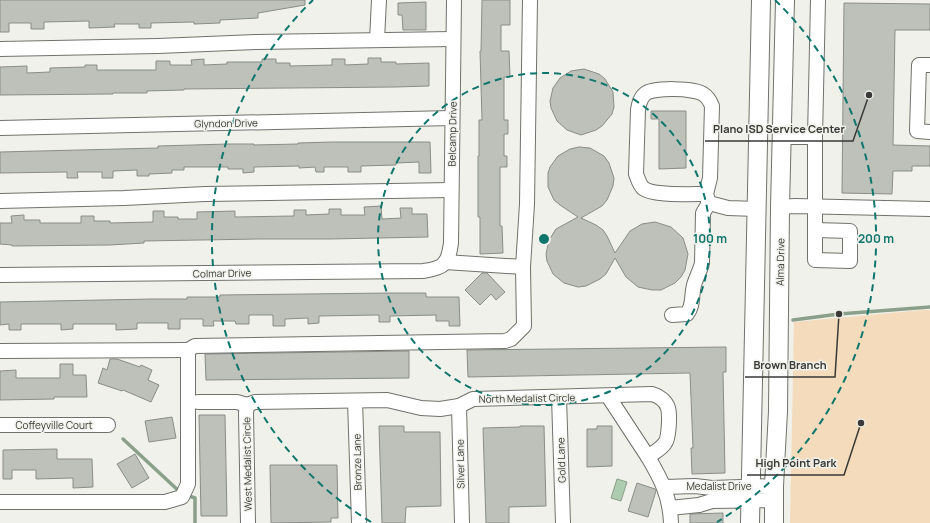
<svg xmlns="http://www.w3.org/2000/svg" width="930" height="523" font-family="Manrope,sans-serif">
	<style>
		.green { fill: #f3dbbb }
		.water { fill: #adccaf; stroke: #8aa08b }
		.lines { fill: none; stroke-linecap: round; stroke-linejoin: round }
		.stream { stroke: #8aa08b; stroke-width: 3.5 }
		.building { fill: #bdc1ba; stroke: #8a8d87 }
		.minor-casing { stroke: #71726c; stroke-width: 16 }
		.major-casing { stroke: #71726c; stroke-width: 20 }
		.minor { stroke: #fff; stroke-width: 14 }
		.major { stroke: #fff; stroke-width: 18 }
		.ring { fill: none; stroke: #0f766e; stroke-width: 2; stroke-dasharray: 7 5 }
		.labels { text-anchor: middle; stroke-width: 3; stroke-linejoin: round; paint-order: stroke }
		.street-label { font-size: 10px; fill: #393937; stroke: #f0f1ea }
		.centre { fill: #0f766e; stroke: #f0f1ea; stroke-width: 2 }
		.ring-label { font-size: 12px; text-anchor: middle; font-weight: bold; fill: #0f766e; stroke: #f0f1ea; stroke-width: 3; stroke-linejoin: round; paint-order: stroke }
		.leader { fill: none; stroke: #393937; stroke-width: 1.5 }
		.callout-dot { fill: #393937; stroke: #f0f1ea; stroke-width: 1.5 }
		.callout-label { font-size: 11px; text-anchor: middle; font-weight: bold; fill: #393937; stroke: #f0f1ea; stroke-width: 3; stroke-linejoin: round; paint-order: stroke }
	</style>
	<rect width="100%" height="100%" fill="#f0f1ea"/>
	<path class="green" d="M923,310H930V523H790L794,322Z"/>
	<path class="water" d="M617,479L627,482L621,501L611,498Z"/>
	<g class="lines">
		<g class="stream">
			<path d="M793,320L839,314L930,307"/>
			<path d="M123,439L181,493"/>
			<path d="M186,495L195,498V523"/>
		</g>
	</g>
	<g class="building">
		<path d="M0,0H305V5L258,13V18L220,20V23L194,24V22L151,23V28H139V24H114L115,27L89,28V21L44,22V29H31V23H9V32H0Z"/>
		<path d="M482,0H510V25H501V51H509L510,77H504V120H508V134H504V156H507V167H500V226H502L503,253L480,254V217H478V156H479V120H482L480,51H481Z"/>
		<path d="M426,2V30H403L402,15H398V3Z"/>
		<path d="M844,3L930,4V30H895L893,145L930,146V166H912V171H893L892,194L842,193Z"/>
		<path d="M368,58H381V62H396V64L429,63V86L396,87L184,89V90L147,91V93H113V94L0,95V67L27,66V73L50,72V68L85,67V65H97V70H156V61H170V65H192L191,60L204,59V65L227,64V62H262V59H276V63H290V66L332,65V59H345V65L368,64Z"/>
		<path d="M584,69L599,74L605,79L613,92L614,107L612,114L602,126L596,130L581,135L567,130L557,121L551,108L550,101L553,88L560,78L571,71Z"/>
		<path d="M651,111H686V168L659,169V119H651Z"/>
		<path d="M332,142H430L431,173H419V162L396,163V165L361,166V172H348V167H324V172H316L315,167L299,168V166L254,167V172L243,173V169H228V167H184V170H172V173L149,174V176H137V170L113,171V178H102V172H77L78,178H67V172L0,173V152L158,148V146L228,144H254V145L298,144V143Z"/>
		<path d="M579,147L590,148L604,156L609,163L614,178L613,186L607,200L602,206L581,218L596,225L603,230L607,236L615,253L630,231L642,224L655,222L671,227L683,238L688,254L685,270L681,277L675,283L661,290H652L638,287L626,277L615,258L606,274L600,279L586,286L578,287L564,283L553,274L547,261L546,254L549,240L556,229L578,217L560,205L554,200L548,187V173L550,167L558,156L570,149Z"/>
		<path d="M381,206L382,219L401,218L400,208H412V214H427L428,237L330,239H259L144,241V243L110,245L12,246V245L0,244V223H12L11,216L24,215V220H40V223H81V216H94V221H110V223L153,222V211H164V217H178V219H197V212L235,211V217L294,216V210H306V215L329,214V209H341V215H365L364,207Z"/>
		<path d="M482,273H487L505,292L496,300L491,294L480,305L465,290Z"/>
		<path d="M390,293H426V297H459L460,326H449V321H436V315L390,316V322H379V315L319,316V323L308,324V318L285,319V326H273V315H249V324H236L235,321H213L214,326H203V319H180V329H168V323H137V329L116,330V324H73V329L61,330V324H21V330H9V324L0,325V302L152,299H187V297H220V295Z"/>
		<path d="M726,347V372H723L725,473L692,474L691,448H693L690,373L468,377L467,350Z"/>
		<path d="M409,351V378L206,380L205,354Z"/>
		<path d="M110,359H117L140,367L141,365L152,370L148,380L159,385L151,402L123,390L122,391L98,383L103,368L107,370Z"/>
		<path d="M60,364H73V375H86L87,397H54V399L0,400V371L16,370V378H60Z"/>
		<path d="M199,415H225L227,516H201Z"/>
		<path d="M172,417L176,438L149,442L145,421Z"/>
		<path d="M379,426H404V432H440L441,506L406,507L405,523H382Z"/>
		<path d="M520,426H544L546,506L509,507V523H486L483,428L520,427Z"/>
		<path d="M597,426H612V466L587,467V429H597Z"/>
		<path d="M57,449V459H92L93,487L73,488V478L36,479V470H12V479H3V450Z"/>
		<path d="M135,454L149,478L132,488L117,464Z"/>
		<path d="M270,465H337L338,518H331V522L271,523Z"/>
		<path d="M637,483L655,489L656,491L648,517L628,511Z"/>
		<path d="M723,513V523H690V514Z"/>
	</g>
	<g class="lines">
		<defs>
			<g id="minor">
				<path d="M377,40L379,0"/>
				<path d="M0,49L158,46L256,42L453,39"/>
				<path d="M930,65H919L917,131L930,132"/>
				<path d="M0,128L452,118"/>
				<path d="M782,137H815"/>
				<path d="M706,194L710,178L712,106C710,101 708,97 703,94C695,88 653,87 645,94C640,98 639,104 638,110L636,174C638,179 639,184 643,188C652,196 693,194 706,194L709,203L728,208L757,209"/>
				<path d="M0,201L124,198L205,194L451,190"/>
				<path d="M780,207L795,206L930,209"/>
				<path d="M815,230L850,231V261L815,260V137L818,0"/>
				<path d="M445,262L523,267L527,204L530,0"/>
				<path d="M0,275L423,271C445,268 448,264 451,243L454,0"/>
				<path d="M672,315L687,314C694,305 691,296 694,285C696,278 700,271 702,263L703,213L709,203"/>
				<path d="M0,351L188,350"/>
				<path d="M608,396L648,457"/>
				<path d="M559,397L563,523"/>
				<path d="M355,401L359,523"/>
				<path d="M198,402H237L247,405"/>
				<path d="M247,405L255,402L387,400L421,408L440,409L459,406L473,399L652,394C659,396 666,401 668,408C670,415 669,438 665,443C661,449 653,453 648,457C661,479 670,496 671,523"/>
				<path d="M247,405L246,413L248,523"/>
				<path d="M459,406L462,523"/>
				<path d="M0,425H108"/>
				<path d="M665,487L695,486L712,488L774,486"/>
				<path d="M0,502H165L182,497L188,484V350L195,346L505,341L511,339L524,326L523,267"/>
				<path d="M670,508L699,505L712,501L774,500"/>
			</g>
			<g id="major">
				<path d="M750,523L761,0"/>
				<path d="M774,523V486L778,411L780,207L785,0"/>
			</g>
		</defs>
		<use href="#minor" class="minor-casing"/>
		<use href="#major" class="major-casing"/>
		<use href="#minor" class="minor"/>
		<use href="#major" class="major"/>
	</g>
	<g class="ring">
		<circle cx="544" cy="239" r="166"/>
		<path d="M371 522A332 332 0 0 1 313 0M775 0A332 332 0 0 1 717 522"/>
	</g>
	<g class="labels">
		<g class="street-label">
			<text transform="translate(226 123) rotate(-1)" y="4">Glyndon Drive</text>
			<text transform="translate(452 134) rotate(-89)" y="4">Belcamp Drive</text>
			<text transform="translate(780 262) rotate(-89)" y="4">Alma Drive</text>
			<text transform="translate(222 273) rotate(-1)" y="4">Colmar Drive</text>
			<text transform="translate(527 398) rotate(-1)" y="4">North Medalist Circle</text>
			<text x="54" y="429">Coffeyville Court</text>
			<text transform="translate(561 460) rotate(-92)" y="4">Gold Lane</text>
			<text transform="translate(357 462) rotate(-91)" y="4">Bronze Lane</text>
			<text transform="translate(247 464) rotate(-91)" y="4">West Medalist Circle</text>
			<text transform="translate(460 464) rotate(-91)" y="4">Silver Lane</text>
			<text x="719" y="490">Medalist Drive</text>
		</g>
	</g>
	<circle cx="544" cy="239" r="6" class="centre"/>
	<g class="ring-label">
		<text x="710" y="243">100 m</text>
		<text x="876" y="243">200 m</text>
	</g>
	<path class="leader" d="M869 95L853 141H705M839 314L835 377H745M861 423L844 475H747"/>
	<g class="callout-dot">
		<circle cx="869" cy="95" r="4"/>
		<circle cx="839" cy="314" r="4"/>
		<circle cx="861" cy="423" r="4"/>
	</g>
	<g class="callout-label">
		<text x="779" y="133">Plano ISD Service Center</text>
		<text x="790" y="369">Brown Branch</text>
		<text x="796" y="467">High Point Park</text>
	</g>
</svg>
